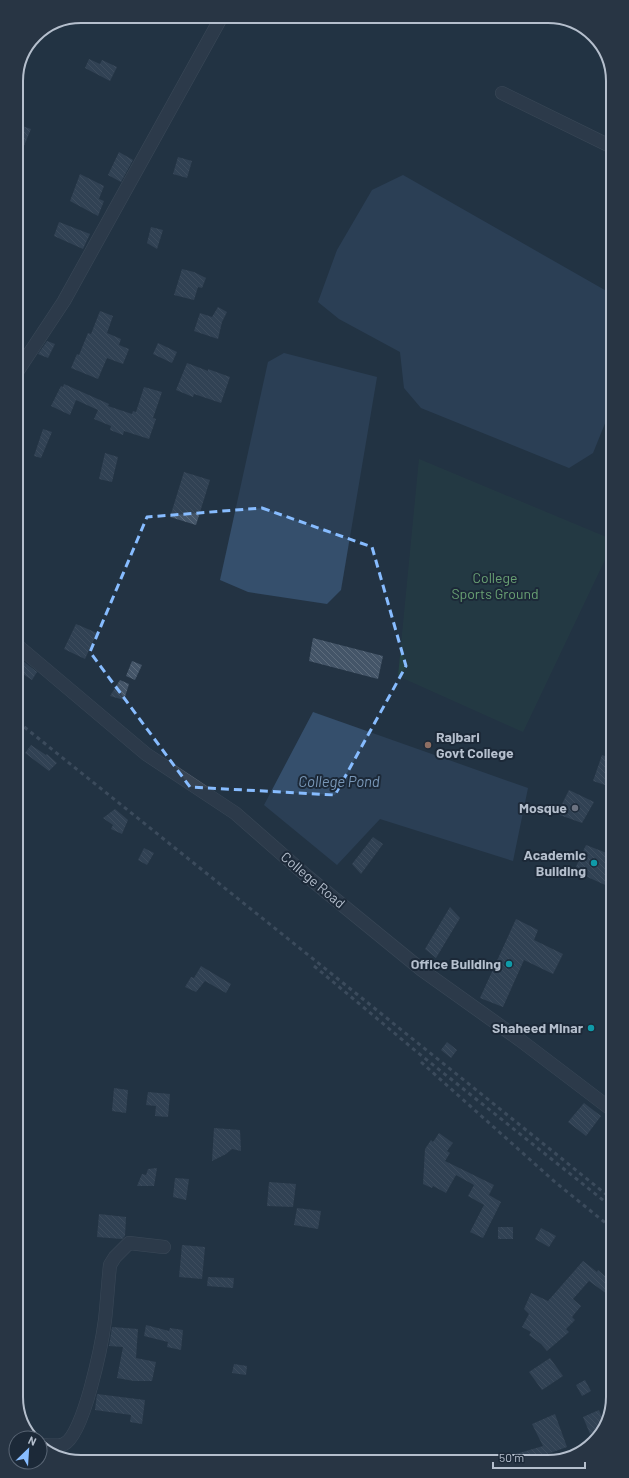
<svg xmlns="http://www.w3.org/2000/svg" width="629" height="1478" font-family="Barlow,sans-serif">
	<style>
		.green { fill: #254244 }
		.water { fill: #354f6c }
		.building { fill: url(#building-back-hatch) }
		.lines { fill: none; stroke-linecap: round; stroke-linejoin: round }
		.street-casing { stroke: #566270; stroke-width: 14 }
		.street { stroke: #384453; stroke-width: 13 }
		.rail { stroke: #59687a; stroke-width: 3; stroke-dasharray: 4 4; stroke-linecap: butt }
		.marked { fill: none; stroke: #87bcff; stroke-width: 3; stroke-dasharray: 8 5; stroke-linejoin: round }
		.education-dot { fill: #8d6e63; stroke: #1c2938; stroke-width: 1.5 }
		.worship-dot { fill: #6b7280; stroke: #1c2938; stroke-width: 1.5 }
		.culture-dot { fill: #0f9aa8; stroke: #1c2938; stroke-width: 1.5 }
		.labels { text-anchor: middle; stroke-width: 4; stroke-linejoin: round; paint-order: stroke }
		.park-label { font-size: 14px; fill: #69a073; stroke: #1c2938 }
		.poi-label { font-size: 14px; font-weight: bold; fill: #b5bfcd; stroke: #1c2938; text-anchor: end }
		.street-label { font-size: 14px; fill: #b5bfcd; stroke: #1c2938 }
		.water-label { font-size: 15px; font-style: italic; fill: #7997b7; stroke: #1c2938 }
		.rim { fill: none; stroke: #b5bfcd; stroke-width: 2 }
	</style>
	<defs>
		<pattern id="building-back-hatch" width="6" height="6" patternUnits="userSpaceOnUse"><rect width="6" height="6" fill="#445568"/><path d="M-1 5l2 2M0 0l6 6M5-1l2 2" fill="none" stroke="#5d6c7c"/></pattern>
	</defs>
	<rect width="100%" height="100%" fill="#233343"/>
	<path class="green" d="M419,459L611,539V547L523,732L398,676Z"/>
	<g class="water">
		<path d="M403,175L610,293V411L593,453L569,468L421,408L404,388L400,352L339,319L318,302L337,250L372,190Z"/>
		<path d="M284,353L377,377L341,590L327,604L248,592L220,580L268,362Z"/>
		<path d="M313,712L528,788L513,861L380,819L337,865L264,805Z"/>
	</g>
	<g class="building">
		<path d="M89,59L100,64L102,60L117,67L110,81L85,68Z"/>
		<path d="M16,124L31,129L16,165Z"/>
		<path d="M119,152L133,160L121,182L108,175Z"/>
		<path d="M178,157L192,161L187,178L173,174Z"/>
		<path d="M80,174L104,186L99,199L104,201L98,216L70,201Z"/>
		<path d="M59,222L90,234L83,249L54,236Z"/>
		<path d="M151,227L163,230L157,249L147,243Z"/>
		<path d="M182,269L194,272L206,278L202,288L198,287L194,300L174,295Z"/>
		<path d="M218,307L227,312L222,322L218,339L194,331L200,313L212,317Z"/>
		<path d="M100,311L113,316L107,333L121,339L119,345L129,349L123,364L107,358L98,379L71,368L77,354L79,355L88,333L91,334Z"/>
		<path d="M47,341L55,344L48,358L38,354Z"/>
		<path d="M158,343L177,352L172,363L153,354Z"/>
		<path d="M187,363L208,371V369L230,377L221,403L194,394L193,397L176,390Z"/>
		<path d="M64,384L109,404L108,406L132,414L133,411L136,412L144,387L162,392L153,418L156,419L149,439L124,431L123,435L110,430L111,426L94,419L98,410L76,400L70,415L51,406L61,386L63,387Z"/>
		<path d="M43,429L52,432L41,458L34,456Z"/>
		<path d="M105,453L118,457L112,482L99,479Z"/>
		<path d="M184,472L210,480L196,525L170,517Z"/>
		<path d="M76,624L97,633L85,659L64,649Z"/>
		<path d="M313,638L383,656L378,679L309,661Z"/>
		<path d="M18,657L37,672L32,680L18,671Z"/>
		<path d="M132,661L142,665L135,680L126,676Z"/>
		<path d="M120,680L129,684L124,700L110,696Z"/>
		<path d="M31,745L46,755L47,754L57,763L49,771L25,753Z"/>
		<path d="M602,755L611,758V787L593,781Z"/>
		<path d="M569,790L594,802L582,823L557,814Z"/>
		<path d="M115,809L128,820L122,834L111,829L113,825L103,818Z"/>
		<path d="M373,837L383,844L361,874L352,864Z"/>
		<path d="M586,845L612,855V888L574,871Z"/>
		<path d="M144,848L154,853L147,865L138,860Z"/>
		<path d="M450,907L460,918L436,958L425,949Z"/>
		<path d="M516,919L538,930L534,940L563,954L553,974L524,960L503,1007L480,998Z"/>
		<path d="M201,966L231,984L226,993L205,981L196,992L185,987L191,977L194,978Z"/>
		<path d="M447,1042L457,1050L451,1058L441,1050Z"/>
		<path d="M114,1088L128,1090L126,1113L112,1111Z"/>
		<path d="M148,1092L170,1094L168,1117L155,1116L156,1106L146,1105Z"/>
		<path d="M584,1103L601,1116L586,1136L568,1122Z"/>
		<path d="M214,1128L240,1130L241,1151L232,1149L226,1154L212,1161Z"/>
		<path d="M439,1133L453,1143L447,1151L450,1153L445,1161L494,1185L489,1195L501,1202L483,1238L470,1232L484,1205L468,1196L474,1185L456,1175L446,1193L433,1186L432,1188L423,1184L425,1149L431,1140L433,1142Z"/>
		<path d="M157,1168L154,1186H137L142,1174L146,1175L148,1169Z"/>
		<path d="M175,1178L189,1179L186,1200L173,1197Z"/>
		<path d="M269,1182L296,1184L293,1207L267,1206Z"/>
		<path d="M297,1208L321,1211L318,1229L294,1225Z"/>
		<path d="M99,1214L126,1217L125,1236L122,1239L97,1237Z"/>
		<rect x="498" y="1227" width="15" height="12"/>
		<path d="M541,1228L556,1236L549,1247L535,1239Z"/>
		<path d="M182,1245L205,1247L202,1279L179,1277Z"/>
		<path d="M583,1261L597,1272L598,1270L606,1277L613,1282V1287L607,1294L589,1281L573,1299L581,1306L572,1317L575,1320L566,1329L569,1332L547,1351L541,1344L529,1335L531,1332L522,1327L529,1314L524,1309L531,1293L548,1301Z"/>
		<path d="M208,1277L234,1278L233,1288L207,1286Z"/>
		<path d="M146,1325L169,1331L170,1328L183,1330L181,1350L167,1347L168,1342L144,1336Z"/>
		<path d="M112,1327L138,1329L136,1358L156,1362L152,1381H134L117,1378L123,1347L109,1346Z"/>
		<path d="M550,1358L563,1376L542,1390L529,1372Z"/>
		<path d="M234,1364L247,1366L246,1375L232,1373Z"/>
		<path d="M585,1380L591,1391L582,1396L576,1385Z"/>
		<path d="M97,1394L145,1400L142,1424L130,1422L131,1415L95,1410Z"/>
		<path d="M599,1410L604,1422L602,1429L590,1434L583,1417Z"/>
		<path d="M555,1414L567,1447L542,1456L543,1459H510L509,1456L543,1446L532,1424Z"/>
	</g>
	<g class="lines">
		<defs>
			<g id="street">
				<path d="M502,93L610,146"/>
				<path d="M17,372L64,301L222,16"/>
				<path d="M18,646L146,754L235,813L308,877L422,970L520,1040L612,1110"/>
				<path d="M40,1445C47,1445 58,1447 64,1444C84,1435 102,1343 105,1320C107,1302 108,1284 110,1265L115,1257L129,1243L164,1247"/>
			</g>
		</defs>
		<use href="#street" class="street-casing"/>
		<use href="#street" class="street"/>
		<g class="rail">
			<path d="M18,722L612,1199"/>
			<path d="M314,966L417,1052L613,1208"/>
			<path d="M421,1062L555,1182L613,1229"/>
		</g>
	</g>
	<path d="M0 0H629V1478H0ZM262,508L372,547L406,666L335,795L190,787L90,652L147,517Z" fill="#233343" fill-opacity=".55" fill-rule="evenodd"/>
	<path class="marked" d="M262,508L372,547L406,666L335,795L190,787L90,652L147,517Z"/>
	<circle class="education-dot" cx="428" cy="745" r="4"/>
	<circle class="worship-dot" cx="575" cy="808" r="4"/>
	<g class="culture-dot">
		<circle cx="594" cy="863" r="4"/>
		<circle cx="509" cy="964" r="4"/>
		<circle cx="591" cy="1028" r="4"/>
	</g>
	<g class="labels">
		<g class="park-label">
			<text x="495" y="583">College<tspan x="495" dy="16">Sports Ground</tspan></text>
		</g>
		<g class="poi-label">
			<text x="436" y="742" text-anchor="start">Rajbari<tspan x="436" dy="16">Govt College</tspan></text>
			<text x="567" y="813">Mosque</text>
			<text x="586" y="860">Academic<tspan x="586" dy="16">Building</tspan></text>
			<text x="501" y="969">Office Building</text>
			<text x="583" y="1033">Shaheed Minar</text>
		</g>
		<g class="street-label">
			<text transform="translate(313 880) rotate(40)" y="5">College Road</text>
		</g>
		<g class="water-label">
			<text x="339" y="787">College Pond</text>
		</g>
	</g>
	<path d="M0 0H629V1478H0ZM81 23H548A58 58 0 0 1 606 81V1397A58 58 0 0 1 548 1455H81A58 58 0 0 1 23 1397V81A58 58 0 0 1 81 23Z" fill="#283544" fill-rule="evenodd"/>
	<path class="rim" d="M81 23H548A58 58 0 0 1 606 81V1397A58 58 0 0 1 548 1455H81A58 58 0 0 1 23 1397V81A58 58 0 0 1 81 23Z"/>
	<g transform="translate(28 1450) rotate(25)"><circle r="19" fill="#1c2938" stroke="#596574"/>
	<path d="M0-3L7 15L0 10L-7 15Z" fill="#87bcff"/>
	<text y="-6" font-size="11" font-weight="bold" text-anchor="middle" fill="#b5bfcd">N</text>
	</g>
	<path d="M493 1462v6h92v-6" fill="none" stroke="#b5bfcd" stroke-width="2"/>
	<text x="499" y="1462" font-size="12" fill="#b5bfcd" stroke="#1c2938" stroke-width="3" paint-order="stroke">50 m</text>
</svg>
